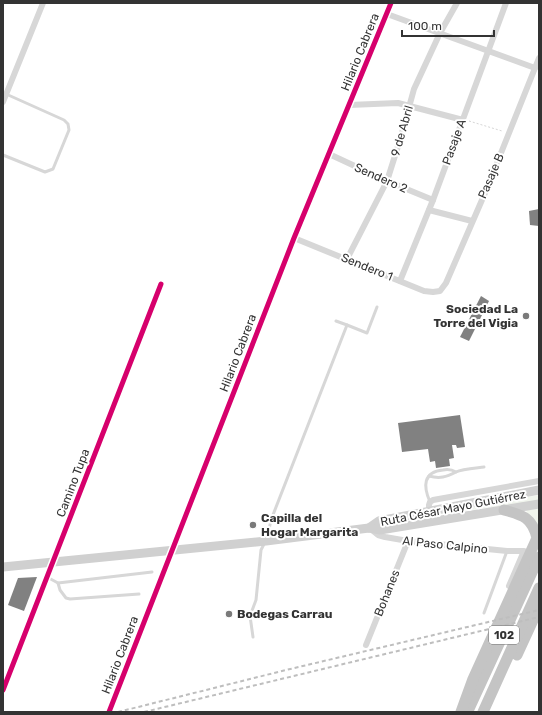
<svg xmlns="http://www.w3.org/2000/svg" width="542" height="715" font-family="Rubik,sans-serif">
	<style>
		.green { fill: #f1f5ed }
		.building { fill: #818181 }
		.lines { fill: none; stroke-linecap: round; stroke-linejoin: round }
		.path { stroke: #d6d6d6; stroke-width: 1; stroke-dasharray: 2 2; stroke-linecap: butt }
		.lane { stroke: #d7d7d7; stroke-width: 3 }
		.street { stroke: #d7d7d7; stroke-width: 6 }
		.secondary { stroke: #d0d0d0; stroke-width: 9 }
		.highway { stroke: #c4c4c4; stroke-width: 11 }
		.rail { stroke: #bebebe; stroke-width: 2; stroke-dasharray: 4 3; stroke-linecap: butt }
		.cycleway-casing { stroke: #fff; stroke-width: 8 }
		.cycleway { stroke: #d6006c; stroke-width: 5 }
		.poi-dot { fill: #7a7a7a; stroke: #fff; stroke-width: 1.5 }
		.labels { text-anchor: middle; stroke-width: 4; stroke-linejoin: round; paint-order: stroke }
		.shield { fill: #fff; stroke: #707070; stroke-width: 1 }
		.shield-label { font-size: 11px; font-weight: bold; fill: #333 }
		.street-label { font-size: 12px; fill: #333; stroke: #fff }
		.poi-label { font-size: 12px; font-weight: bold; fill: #333; stroke: #fff; text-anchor: start }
	</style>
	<rect width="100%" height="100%" fill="#fff"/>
	<g class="green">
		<path d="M539,495V501L441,514L440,512Z"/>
		<path d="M539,509V526L527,513L526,510Z"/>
	</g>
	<g class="building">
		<path d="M539,209V226L530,225L529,211Z"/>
		<path d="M481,296L489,301L469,341L460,337Z"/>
		<path d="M460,415L465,447L457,448L456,445H452L454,458L449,459L450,466L436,468L435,461L430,462L428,449L402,452L398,423Z"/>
		<path d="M37,577L24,611L8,605L18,578Z"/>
	</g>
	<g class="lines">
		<path class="path" d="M469,121L502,131"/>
		<g class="lane">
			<path d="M3,155L45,172L53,169L69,130L68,124L64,120L6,94"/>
			<path d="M347,325L367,333L377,307"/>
			<path d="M429,476C440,479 446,477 456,472C462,469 477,468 484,467"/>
			<path d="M430,502C423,486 423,472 443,470C448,469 451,469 456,472"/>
			<path d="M267,539L271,520L347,325L336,321"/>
			<path d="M47,577L58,583L60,590L66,598L70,599L139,594"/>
			<path d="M58,583L152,572"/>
			<path d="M484,613L507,551"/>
			<path d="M253,637L250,616L256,600L261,550L264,544"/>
		</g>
		<g class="street">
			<path d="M387,14L535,68"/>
			<path d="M3,102L43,3"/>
			<path d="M349,105L398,103L463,120"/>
			<path d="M329,154L387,181L433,200"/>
			<path d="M429,210L472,221"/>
			<path d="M294,238L424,291L433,292L440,291L446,283L485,193L539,58"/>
			<path d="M347,259L387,181L400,140L414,89L440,33L457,3"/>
			<path d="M400,281L433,200L506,3"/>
			<path d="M429,511V505L430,502L433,500L539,481"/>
			<path d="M372,530L378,535L385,537L408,541L507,551H524L509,586"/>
			<path d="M366,645L408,541"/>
			<path d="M3,690L161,284"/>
			<path d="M109,712L294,238L391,3"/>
		</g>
		<g class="secondary">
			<path d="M369,528L379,521L539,490"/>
			<path d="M3,567L266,541L369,528L380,530L539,504"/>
		</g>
		<g class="highway">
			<path d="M517,655L539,607"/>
			<path d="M468,711L539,557"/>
			<path d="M461,712L473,679L537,538C532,517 522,515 504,510"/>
			<path d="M483,712L539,588"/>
		</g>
		<g class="rail">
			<path d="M118,712L286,670L539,610"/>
			<path d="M144,712L539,617"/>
		</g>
		<defs>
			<g id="cycleway">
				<path d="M3,690L161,284"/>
				<path d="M109,712L294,238L391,3"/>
			</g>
		</defs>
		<use href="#cycleway" class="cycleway-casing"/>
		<use href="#cycleway" class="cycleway"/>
	</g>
	<g class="poi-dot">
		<circle cx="526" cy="316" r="4"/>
		<circle cx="253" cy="525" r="4"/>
		<circle cx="229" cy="614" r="4"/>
	</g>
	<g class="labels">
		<rect class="shield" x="489" y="626" width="30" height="18" rx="3"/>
		<g class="shield-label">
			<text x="504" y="639">102</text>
		</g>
		<g class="street-label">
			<text transform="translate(360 52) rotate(-68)" y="4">Hilario Cabrera</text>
			<text transform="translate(402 131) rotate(-74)" y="4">9 de Abril</text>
			<text transform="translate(454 142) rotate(-70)" y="4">Pasaje A</text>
			<text transform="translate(491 176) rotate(-67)" y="4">Pasaje B</text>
			<text transform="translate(381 178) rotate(24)" y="4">Sendero 2</text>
			<text transform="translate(367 267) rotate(22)" y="4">Sendero 1</text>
			<text transform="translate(238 353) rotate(-69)" y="4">Hilario Cabrera</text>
			<text transform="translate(73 483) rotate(-69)" y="4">Camino Tupa</text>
			<text transform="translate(453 508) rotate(-11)" y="4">Ruta César Mayo Gutiérrez</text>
			<text transform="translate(445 545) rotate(6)" y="4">Al Paso Calpino</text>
			<text transform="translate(387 593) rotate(-68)" y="4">Bohanes</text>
			<text transform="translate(120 655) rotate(-69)" y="4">Hilario Cabrera</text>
		</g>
		<g class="poi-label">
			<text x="518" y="313" text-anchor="end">Sociedad La<tspan x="518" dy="14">Torre del Vigia</tspan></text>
			<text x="261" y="522">Capilla del<tspan x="261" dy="14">Hogar Margarita</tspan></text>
			<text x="237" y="618">Bodegas Carrau</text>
		</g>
	</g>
	<rect width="542" height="715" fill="none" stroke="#333333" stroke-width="8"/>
	<path d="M402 30v6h92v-6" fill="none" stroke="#333333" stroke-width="2"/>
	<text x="408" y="30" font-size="12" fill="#333333" stroke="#ffffff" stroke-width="3" paint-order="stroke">100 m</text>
</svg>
